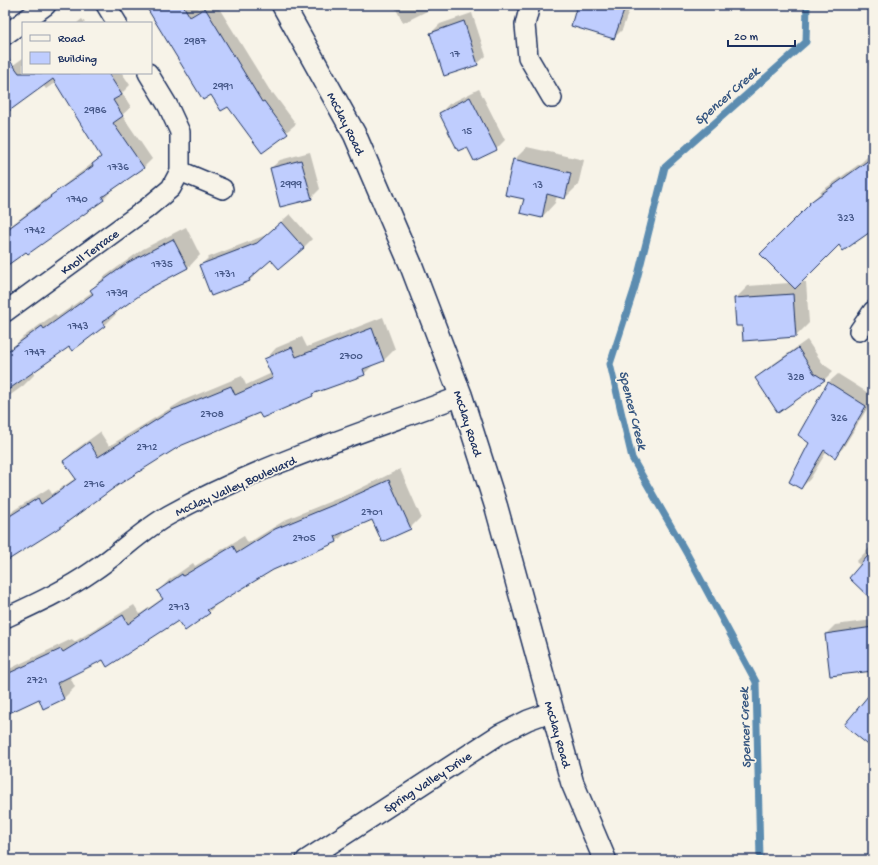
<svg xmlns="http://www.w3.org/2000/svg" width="878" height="865" font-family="'Gochi Hand',sans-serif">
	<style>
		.shadow { fill: #0003 }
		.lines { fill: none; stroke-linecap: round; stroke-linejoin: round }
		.stream { stroke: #5b8cb0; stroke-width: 7 }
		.building { fill: #bfcdfe; stroke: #1b2f5e }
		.minor-casing { stroke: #1b2f5e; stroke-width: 22 }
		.secondary-casing { stroke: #1b2f5e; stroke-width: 25 }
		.minor { stroke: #f7f3e8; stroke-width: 19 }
		.secondary { stroke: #f7f3e8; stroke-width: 22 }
		.labels { text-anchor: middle; stroke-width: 3.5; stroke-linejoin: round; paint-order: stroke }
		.number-label { font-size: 11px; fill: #445686 }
		.street-label { font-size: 13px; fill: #1b2f5e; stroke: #f7f3e8 }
		.water-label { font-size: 14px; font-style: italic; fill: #365680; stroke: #f7f3e8 }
	</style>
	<rect width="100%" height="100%" fill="#f7f3e8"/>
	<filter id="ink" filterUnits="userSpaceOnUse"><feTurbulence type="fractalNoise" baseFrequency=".025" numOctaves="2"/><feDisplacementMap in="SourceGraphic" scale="8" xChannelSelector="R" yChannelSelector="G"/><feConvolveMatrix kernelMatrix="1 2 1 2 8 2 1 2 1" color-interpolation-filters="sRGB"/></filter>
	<g filter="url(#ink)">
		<g class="shadow">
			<path d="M147,5H197L199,9L206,5H217L272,94L273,93L296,124L262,152L228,106L211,93Z"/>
			<path d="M394,5H435L431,9L403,23Z"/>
			<path d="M578,5H631L622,30L614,38Z"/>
			<path d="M472,13L486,56L477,64L431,33L440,24Z"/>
			<path d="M82,19L85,23H77Z"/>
			<path d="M23,58V73H122L130,85L122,93L131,107L122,115L152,159L144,167L112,190L104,199L28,253L27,251L5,266V223L9,227L102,156L56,82L46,89L43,85L5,113V71Z"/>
			<path d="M479,89L505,140L496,149L475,160L467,145L440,113L449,104Z"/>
			<path d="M527,147L584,160L578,185L565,198L557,196L555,203L542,217L525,198L514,160Z"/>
			<path d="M873,151V229L839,244L801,282H806L809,323L796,336L743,325L735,299L748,286L790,283L811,204L810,203L823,190L862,162Z"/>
			<path d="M310,152L320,189L311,198L271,168L280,160Z"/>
			<path d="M290,214L312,239L303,248L271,259L250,280L212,295L201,265L209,257L266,235Z"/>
			<path d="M186,227L200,255L188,268L149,288L116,311L117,313L104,326L69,346L33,371L35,374L23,386L5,399V356L23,337L55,314L57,317L92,292L91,290L104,277L143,249Z"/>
			<path d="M383,317L395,349L384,360L374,364L364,374L315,392L262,417L260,412L179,445L117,484L5,560V520L14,510L49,488L52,494L76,478L64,461L75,450L100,432L109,446L184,400L242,376L246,385L272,373L266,359L276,348L302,337L307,347Z"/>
			<path d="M807,340L823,364L833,371L825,379L778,412L756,378L765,370Z"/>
			<path d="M838,374L873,396V399L843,448L834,456L827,451L810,479L801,488L811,442L799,435L829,382Z"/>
			<path d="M400,469L421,517L410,528L372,519L348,530L337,541L272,569L220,601L209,612L178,620L69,675L75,687L64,698H40L13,711L5,717V671L72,639L74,642L134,605L140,614L163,598L158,591L169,580L193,563L195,566L244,536L248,543L287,519L351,493Z"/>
			<path d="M873,544V599L861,566L856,562Z"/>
			<path d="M873,620V670L826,634L835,625Z"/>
		</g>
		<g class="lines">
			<path class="stream" d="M760,860L756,682L687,554L632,458L610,364L635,287L665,167L806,42L807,5"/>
		</g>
		<g class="building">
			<path d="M145,5H183L190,17L205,8L262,102L264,101L288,134L262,153L228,107L221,111L211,95L203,100Z"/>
			<path d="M577,5H626L614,39L571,26Z"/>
			<path d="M464,21L478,65L444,76L430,33Z"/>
			<path d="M5,54L19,73H108L122,95L113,100L123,116L113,123L144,168L102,197L104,200L28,254L26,252L5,267V231L51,197L50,196L93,166L92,164L101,157L53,79L5,114Z"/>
			<path d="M470,97L497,150L474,161L467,147L458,151L439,113Z"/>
			<path d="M873,157V230L843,251L839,245L795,289L760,254L810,204L809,203Z"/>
			<path d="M513,159L571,173L565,199L547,194L542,218L520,213L524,199L505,195Z"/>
			<path d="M301,160L312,199L280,207L270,168Z"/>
			<path d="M281,222L304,248L279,269L271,260L249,279L250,281L211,296L199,265L257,243Z"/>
			<path d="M173,239L188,268L150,288L102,322L105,326L72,351L69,347L5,392V353L42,326L44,329L93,294L90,290L129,262Z"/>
			<path d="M793,294L796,337L743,341L742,326H736L734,298Z"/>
			<path d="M372,328L384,361L363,369L365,375L312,394L313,396L262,418L259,413L180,446L118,485L59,528L5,562V519L38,498L41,504L76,479L63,461L89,442L98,457L172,410L231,386L235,395L273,378L264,359L292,347L296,357Z"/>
			<path d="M798,348L814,373L825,380L778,413L755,378Z"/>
			<path d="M828,382L866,406L835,458L824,450L801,489L789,482L809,443L798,435Z"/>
			<path d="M389,480L411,529L382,542L372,520L335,536L337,542L273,570L207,610L210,613L185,631L178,621L107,667L103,660L57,683L64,699L43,709L39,699L5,715V675L61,649L63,652L123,615L128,624L163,599L157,591L182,574L183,576L233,546L237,553L275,529L338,503Z"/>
			<path d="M873,550V601L849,578Z"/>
			<path d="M873,627V671L830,676L825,634Z"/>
			<path d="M873,690V749L844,725Z"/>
		</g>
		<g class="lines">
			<defs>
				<g id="minor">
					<path d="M106,5L117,23"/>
					<path d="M530,5L525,25L528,57L552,98"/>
					<path d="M5,35L46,5"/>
					<path d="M180,171L223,189"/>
					<path d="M5,312L146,209L171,188L180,171V132L168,106L148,73"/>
					<path d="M859,331L873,311"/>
					<path d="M5,618C35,604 66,590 93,571C119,554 142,530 169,515C261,464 362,433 461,396"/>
					<path d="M306,860L500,734L528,720L553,711"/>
				</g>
				<path id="secondary" d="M283,5L355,135L411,265L461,396L496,506L572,782L605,860"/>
			</defs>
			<use href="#minor" class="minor-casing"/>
			<use href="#secondary" class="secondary-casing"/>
			<use href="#minor" class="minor"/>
			<use href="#secondary" class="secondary"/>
		</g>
	</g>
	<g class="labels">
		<g class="number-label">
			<text x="195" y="44">2987</text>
			<text x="455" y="57">17</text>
			<text x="223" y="89">2991</text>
			<text x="95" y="113">2986</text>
			<text x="467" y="134">15</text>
			<text x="118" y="170">1736</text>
			<text x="291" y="187">2999</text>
			<text x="538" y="188">13</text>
			<text x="77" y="202">1740</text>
			<text x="846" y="221">323</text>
			<text x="35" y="233">1742</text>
			<text x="162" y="267">1735</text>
			<text x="225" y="277">1731</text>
			<text x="117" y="296">1739</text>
			<text x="78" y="329">1743</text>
			<text x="35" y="355">1747</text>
			<text x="351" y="359">2700</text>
			<text x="796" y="380">328</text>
			<text x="212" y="417">2708</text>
			<text x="839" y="421">326</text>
			<text x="147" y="450">2712</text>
			<text x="94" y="487">2716</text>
			<text x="372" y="515">2701</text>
			<text x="304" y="541">2705</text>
			<text x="179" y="610">2713</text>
			<text x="37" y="683">2721</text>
		</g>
		<g class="street-label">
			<text transform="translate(347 123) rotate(63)" y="5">McClay Road</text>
			<text transform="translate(89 251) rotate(-36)" y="5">Knoll Terrace</text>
			<text transform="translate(469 423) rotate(72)" y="5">McClay Road</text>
			<text transform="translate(235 485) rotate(-24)" y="5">McClay Valley Boulevard</text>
			<text transform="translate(559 734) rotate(74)" y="5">McClay Road</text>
			<text transform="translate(427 781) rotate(-33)" y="5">Spring Valley Drive</text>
		</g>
		<g class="water-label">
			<text transform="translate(726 95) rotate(-41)" y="5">Spencer Creek</text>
			<text transform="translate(634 410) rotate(76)" y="5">Spencer Creek</text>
			<text transform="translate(744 728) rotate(-92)" y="5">Spencer Creek</text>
		</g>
	</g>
	<rect width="878" height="865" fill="none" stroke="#f7f3e8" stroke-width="20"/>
	<rect x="10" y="10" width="858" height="845" fill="none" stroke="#1b2f5e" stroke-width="1.5" filter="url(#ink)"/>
	<rect x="22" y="22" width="130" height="52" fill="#f7f3e8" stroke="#9fa5b1"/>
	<rect x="30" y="35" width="20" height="6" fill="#f7f3e8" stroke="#9fa5b1"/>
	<text x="58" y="42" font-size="12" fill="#1b2f5e">Road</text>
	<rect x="30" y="52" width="20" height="12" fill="#bfcdfe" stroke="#9fa5b1"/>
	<text x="58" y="62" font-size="12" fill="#1b2f5e">Building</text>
	<path d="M728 40v6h67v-6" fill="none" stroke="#1b2f5e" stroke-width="2"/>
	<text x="734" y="40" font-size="12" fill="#1b2f5e" stroke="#f7f3e8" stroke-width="3" paint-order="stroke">20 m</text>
</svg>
